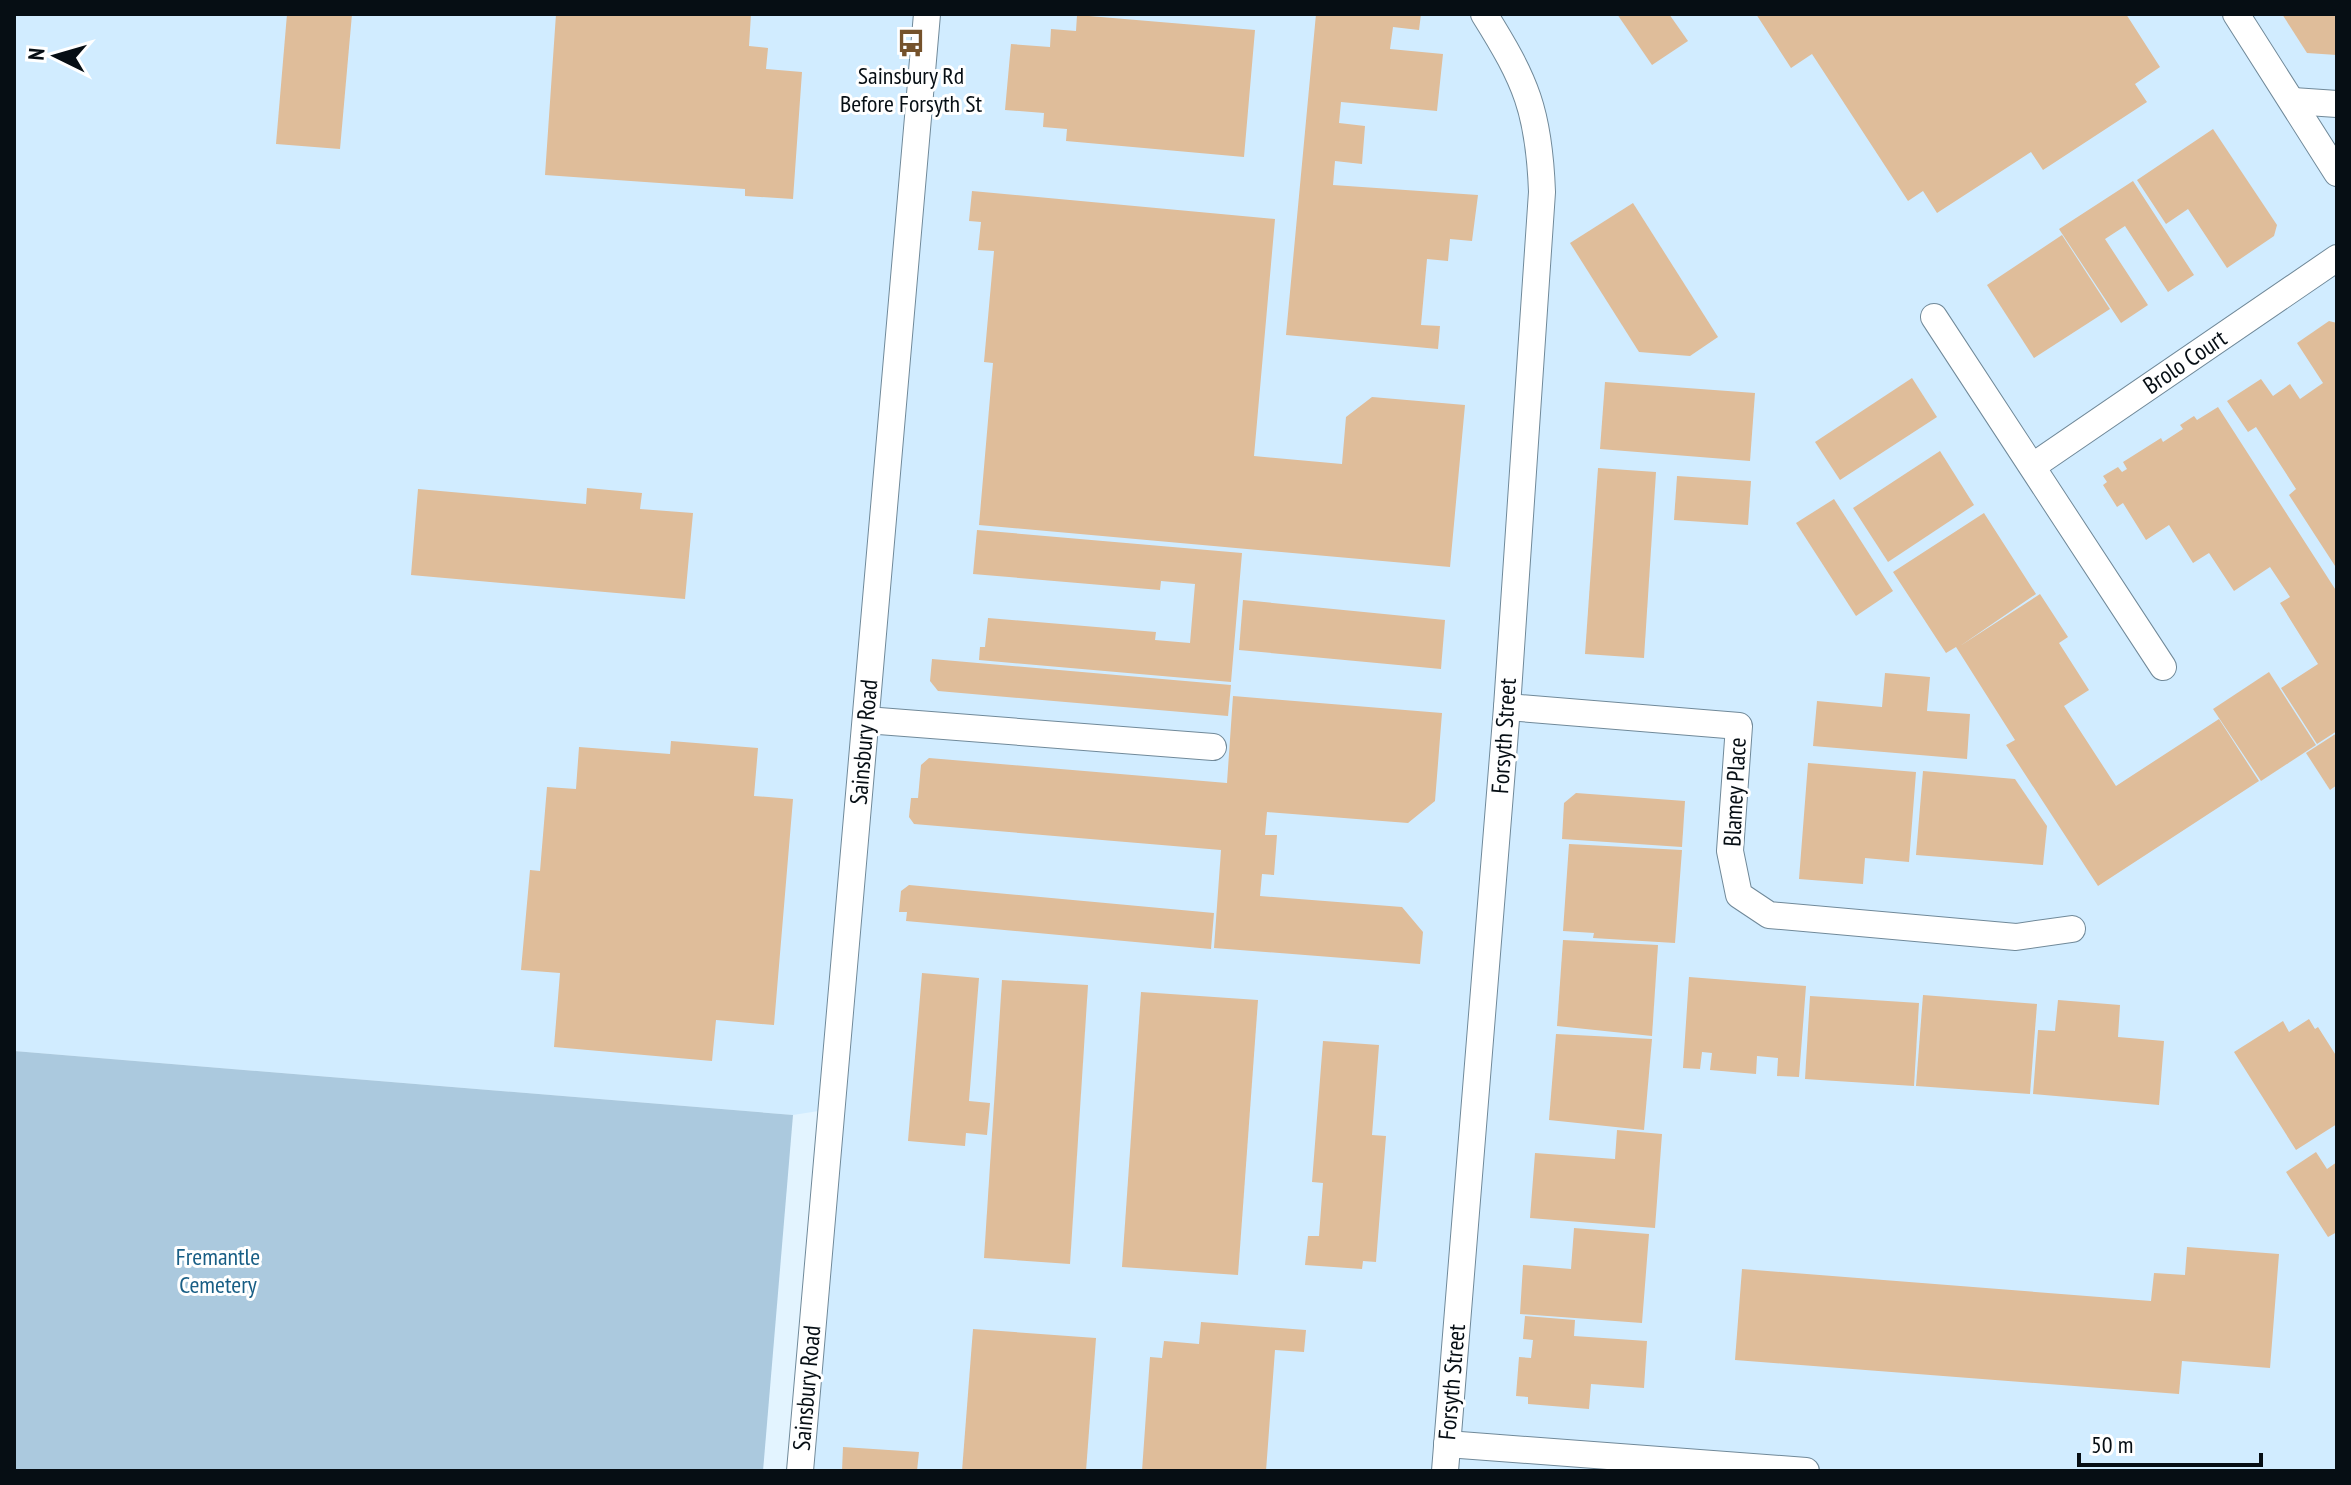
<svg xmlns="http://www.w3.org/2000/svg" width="2351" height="1485" font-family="'PT Sans Narrow',sans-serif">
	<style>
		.built { fill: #d1ecff }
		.green { fill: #abc9de }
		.building { fill: #dfbd9a }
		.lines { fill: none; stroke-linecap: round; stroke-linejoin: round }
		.minor-casing { stroke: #708999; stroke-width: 28 }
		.minor { stroke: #fff; stroke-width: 26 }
		.labels { text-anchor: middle; stroke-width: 6; stroke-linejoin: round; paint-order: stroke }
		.poi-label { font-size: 24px; fill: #060e14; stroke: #fff }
		.street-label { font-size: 24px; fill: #060e14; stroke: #fff }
		.park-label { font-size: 24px; fill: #185e85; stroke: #fff }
	</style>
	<rect width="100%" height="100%" fill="#e3f4ff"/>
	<path class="built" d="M14,14H2337V1471H814L844,1107L793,1115L14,1051Z"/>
	<path class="green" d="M14,1051L793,1115L763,1471H14Z"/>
	<g class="building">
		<path d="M287,14H352L340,149L276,144Z"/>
		<path d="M556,14H751L749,46L768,48L766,69L802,72L793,199L745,196V189L545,175Z"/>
		<path d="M1316,14H1421L1419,30L1393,27L1390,49L1443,54L1437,111L1341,102L1339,123L1365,126L1362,164L1335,161L1333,185L1478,195L1472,241L1450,239L1448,261L1427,259L1421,325L1440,326L1438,349L1286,335Z"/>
		<path d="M1617,14H1669L1688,41L1652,65Z"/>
		<path d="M1756,14H2126L2160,67L2135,84L2147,102L2043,170L2031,152L1937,213L1923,191L1908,201L1812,54L1791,68Z"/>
		<path d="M2282,14H2337V55L2307,53Z"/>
		<path d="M1077,15L1255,30L1244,157L1066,141L1067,129L1043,127L1044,113L1005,110L1011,44L1050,47L1051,29L1076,31Z"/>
		<path d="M2213,129L2277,225L2274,236L2227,268L2188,209L2166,224L2137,180Z"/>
		<path d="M2133,181L2194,275L2168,292L2125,226L2105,239L2148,305L2121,323L2059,229Z"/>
		<path d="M972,191L1275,219L1254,456L1342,464L1346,417L1372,397L1465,405L1450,567L979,525L993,363L984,362L994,251L978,250L981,222L969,221Z"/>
		<path d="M1633,203L1718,337L1690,356L1639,352L1570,243Z"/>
		<path d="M2062,235L2110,309L2034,358L1987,285Z"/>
		<path d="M2329,321L2337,323V569L2289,495L2296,489L2256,427L2248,432L2227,401L2261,379L2273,396L2290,384L2300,399L2323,383L2297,343Z"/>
		<path d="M1912,378L1937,417L1840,480L1815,442Z"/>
		<path d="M1605,382L1755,393L1750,461L1600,449Z"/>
		<path d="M2218,407L2337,592V731L2317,744L2281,688L2318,664L2280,603L2290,597L2270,567L2234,591L2209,553L2193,563L2169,525L2146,540L2123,503L2117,507L2103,485L2107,482L2103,476L2118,467L2122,472L2127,469L2123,462L2161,438L2163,442L2183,429L2180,425L2194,416L2197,420Z"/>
		<path d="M1940,451L1974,505L1888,562L1853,508Z"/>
		<path d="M1598,468L1656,472L1644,658L1585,654Z"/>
		<path d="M1677,476L1751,481L1748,525L1674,520Z"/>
		<path d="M587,488L642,493L640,509L693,513L685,599L411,575L418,489L586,504Z"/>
		<path d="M1834,499L1893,591L1856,616L1796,523Z"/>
		<path d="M1984,513L2036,594L1960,646L2040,594L2068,637L2059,643L2089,690L2064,706L2116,786L2219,719L2259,781L2098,886L2006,745L2015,740L1956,647L1946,653L1893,572Z"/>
		<path d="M977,530L1242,553L1231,682L979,660L980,647H985L988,618L1156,632L1155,640L1190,643L1195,584L1161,581L1160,590L973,574Z"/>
		<path d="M1243,600L1445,620L1441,669L1239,650Z"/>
		<path d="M932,659L1231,685L1228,716L938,691L930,681Z"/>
		<path d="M2269,672L2316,745L2261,781L2213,709Z"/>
		<path d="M1885,673L1930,677L1927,711L1970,714L1967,759L1813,746L1817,701L1882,707Z"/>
		<path d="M1233,696L1442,713L1435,801L1408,823L1267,812L1265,835H1277L1274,875L1262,874L1260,896L1402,907L1423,932L1420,964L1214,948L1221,850L914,824L909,817L911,798H918L921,765L929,758L1227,783Z"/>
		<path d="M2337,733V785L2330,790L2306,753Z"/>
		<path d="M671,741L758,748L754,796L793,799L774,1025L716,1020L712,1061L554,1047L560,973L521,970L530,870L540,871L547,787L576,789L579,747L670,754Z"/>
		<path d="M1808,763L1916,772L1909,862L1865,858L1863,884L1799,879Z"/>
		<path d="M1923,771L2015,779L2047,826L2043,865L1916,855Z"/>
		<path d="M1576,793L1685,801L1682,847L1562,839L1564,803Z"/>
		<path d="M1569,844L1682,850L1675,943L1593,938L1594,933L1563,931Z"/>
		<path d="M909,885L1214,913L1211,949L906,921L907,912H899L901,891Z"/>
		<path d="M1563,940L1658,945L1652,1036L1557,1026Z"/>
		<path d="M922,973L979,978L969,1101L990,1103L987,1135L966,1133L965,1146L908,1141Z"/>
		<path d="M1689,977L1806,986L1799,1077L1777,1076L1778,1058L1757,1056L1756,1074L1710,1070L1712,1053L1702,1052L1700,1069L1683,1068Z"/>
		<path d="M1002,980L1088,985L1070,1264L984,1258Z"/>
		<path d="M1141,992L1258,1000L1238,1275L1122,1267Z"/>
		<path d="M1923,995L2037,1004L2030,1094L1916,1086Z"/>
		<path d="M1810,996L1919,1003L1914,1086L1805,1079Z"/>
		<path d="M2058,1000L2120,1005L2118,1037L2164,1041L2159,1105L2033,1094L2038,1030L2055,1031Z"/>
		<path d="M2309,1019L2315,1029L2318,1027L2337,1057V1124L2296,1150L2234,1052L2283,1021L2289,1032Z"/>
		<path d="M1556,1034L1652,1039L1644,1130L1549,1120Z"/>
		<path d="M1323,1041L1379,1045L1372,1135L1386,1136L1376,1262L1363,1261L1362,1269L1305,1265L1308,1236H1319L1323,1183L1312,1182Z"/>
		<path d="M1617,1130L1662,1134L1655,1228L1530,1218L1535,1153L1615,1159Z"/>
		<path d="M2316,1152L2327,1169L2337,1162V1232L2328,1237L2286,1172Z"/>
		<path d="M1574,1228L1649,1234L1642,1323L1520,1314L1523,1265L1571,1269Z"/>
		<path d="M2187,1247L2279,1254L2270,1368L2182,1361L2179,1394L1735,1360L1742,1269L2151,1301L2154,1273L2185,1275Z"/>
		<path d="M1525,1316L1575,1320L1574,1336L1647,1341L1644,1388L1591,1384L1589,1409L1528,1404V1397L1516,1396L1519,1357L1531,1358L1533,1340L1523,1339Z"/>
		<path d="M1201,1322L1306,1330L1304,1352L1275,1350L1266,1471H1142L1150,1357L1162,1358L1164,1341L1199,1344Z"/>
		<path d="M973,1329L1096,1338L1086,1471H962Z"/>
		<path d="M843,1447L919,1452L917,1471H842Z"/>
	</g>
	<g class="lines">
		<defs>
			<g id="minor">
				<path d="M2236,14L2337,173"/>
				<path d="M2293,101L2337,104"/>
				<path d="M1934,317L2163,667"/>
				<path d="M2033,466L2337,258"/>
				<path d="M1507,707L1739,726L1730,851L1739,895L1769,915L2016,937L2072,929"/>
				<path d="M866,720L1213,747"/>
				<path d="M1447,1444L1806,1471"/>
				<path d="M800,1471L927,14"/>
				<path d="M1445,1471L1507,707L1542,192C1539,111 1526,81 1484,14"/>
			</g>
		</defs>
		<use href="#minor" class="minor-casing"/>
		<use href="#minor" class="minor"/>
	</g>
	<defs>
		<symbol id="bus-bare" viewBox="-9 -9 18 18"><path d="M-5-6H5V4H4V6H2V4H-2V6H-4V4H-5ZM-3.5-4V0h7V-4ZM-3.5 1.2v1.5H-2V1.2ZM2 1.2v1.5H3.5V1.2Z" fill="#75522b" stroke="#fff" stroke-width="2.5" paint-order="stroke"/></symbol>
	</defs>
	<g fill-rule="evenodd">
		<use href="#bus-bare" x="891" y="23" width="40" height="40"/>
	</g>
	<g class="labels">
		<g class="poi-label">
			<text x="911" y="84">Sainsbury Rd<tspan x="911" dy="28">Before Forsyth St</tspan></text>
		</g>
		<g class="street-label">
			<text transform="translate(2185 362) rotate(-34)" y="8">Brolo Court</text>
			<text transform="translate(1504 736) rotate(-86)" y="8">Forsyth Street</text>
			<text transform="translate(864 742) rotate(-85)" y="8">Sainsbury Road</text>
			<text transform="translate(1735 792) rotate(-87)" y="8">Blamey Place</text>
			<text transform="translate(1452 1382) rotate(-85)" y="8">Forsyth Street</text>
			<text transform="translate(807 1388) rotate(-85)" y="8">Sainsbury Road</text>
		</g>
		<g class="park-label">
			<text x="218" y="1265">Fremantle<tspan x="218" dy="28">Cemetery</tspan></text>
		</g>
	</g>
	<rect width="2351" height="1485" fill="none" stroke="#060e14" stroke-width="32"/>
	<g transform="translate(56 56) rotate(275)" stroke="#ffffff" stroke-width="6" paint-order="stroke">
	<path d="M0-6L14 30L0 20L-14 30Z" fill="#060e14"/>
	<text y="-12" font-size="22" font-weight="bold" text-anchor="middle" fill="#060e14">N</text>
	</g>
	<path d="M2079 1453v12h182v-12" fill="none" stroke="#060e14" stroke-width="4"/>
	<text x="2091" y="1453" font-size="24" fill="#060e14" stroke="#ffffff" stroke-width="6" paint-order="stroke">50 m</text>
</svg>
